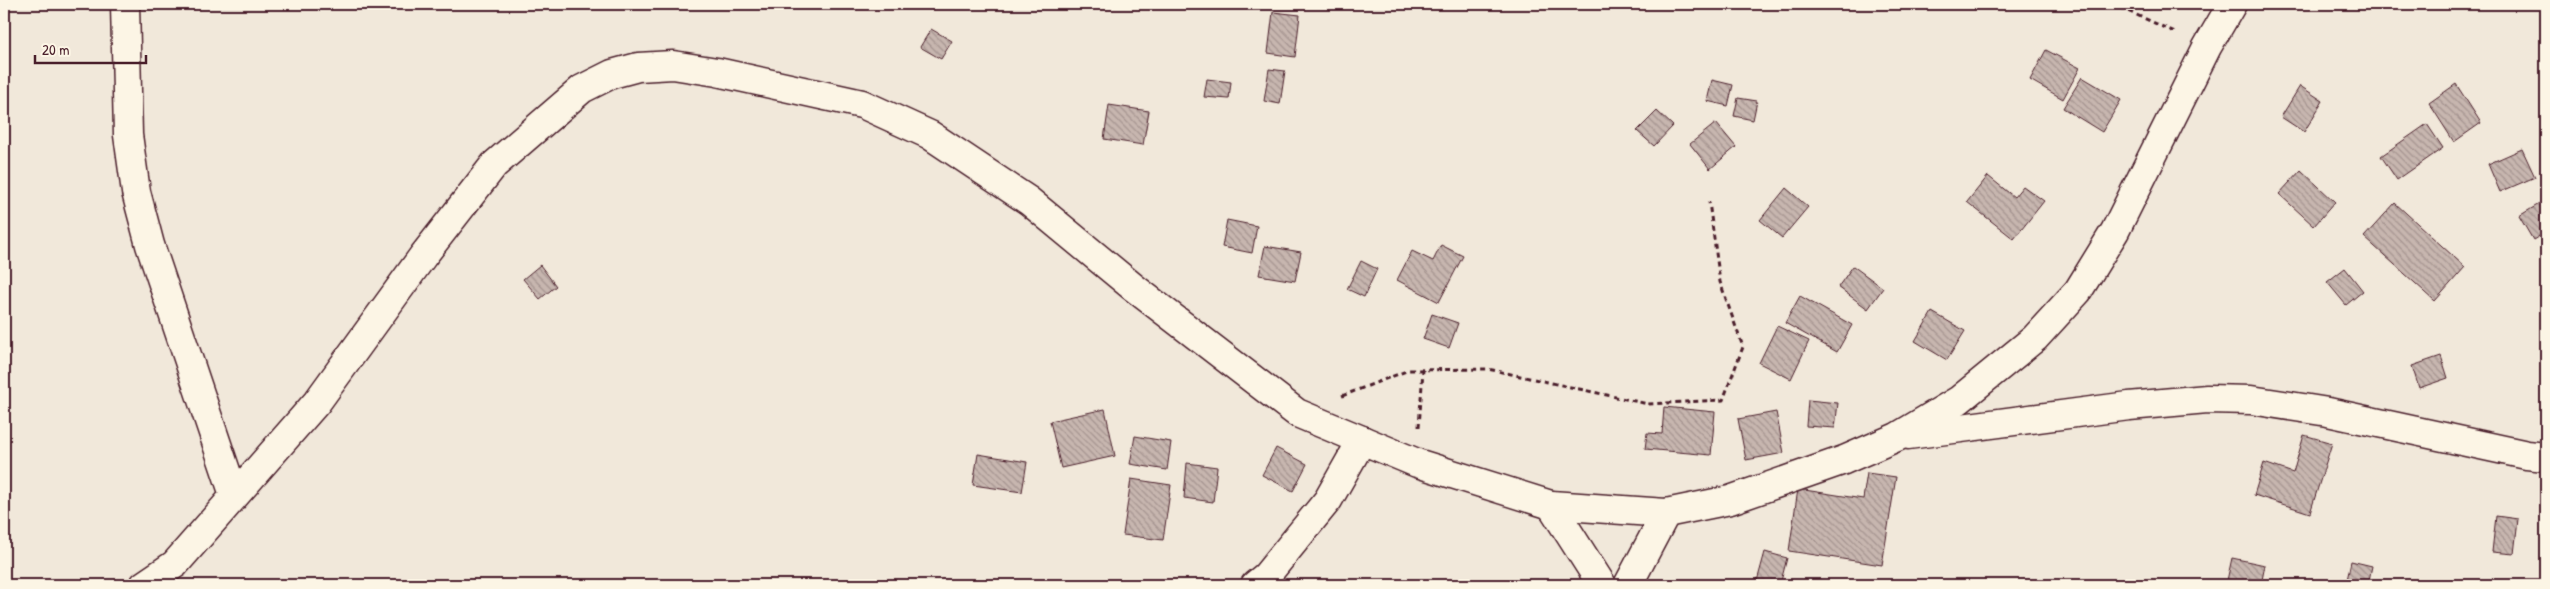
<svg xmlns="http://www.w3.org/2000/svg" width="2550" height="589" font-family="'Patrick Hand',sans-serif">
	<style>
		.building { fill: url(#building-back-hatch); stroke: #4a1f2b }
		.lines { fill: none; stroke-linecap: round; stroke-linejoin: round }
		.minor-casing { stroke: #4a1f2b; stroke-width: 31 }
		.path { stroke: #4a1f2b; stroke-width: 3; stroke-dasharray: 5 4; stroke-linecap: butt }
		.minor { stroke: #fcf5e5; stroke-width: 28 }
	</style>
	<defs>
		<pattern id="building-back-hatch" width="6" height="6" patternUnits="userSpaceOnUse" patternTransform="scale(1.25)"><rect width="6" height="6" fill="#c7b6af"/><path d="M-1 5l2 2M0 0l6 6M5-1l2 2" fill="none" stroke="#a4938f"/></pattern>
	</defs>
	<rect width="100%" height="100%" fill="#f1e8da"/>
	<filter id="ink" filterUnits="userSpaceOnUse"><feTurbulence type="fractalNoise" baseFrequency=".02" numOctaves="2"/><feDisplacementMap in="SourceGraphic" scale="10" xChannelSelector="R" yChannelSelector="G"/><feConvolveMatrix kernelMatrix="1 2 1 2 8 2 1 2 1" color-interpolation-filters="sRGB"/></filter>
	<g filter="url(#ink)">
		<g class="building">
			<path d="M1273,12L1300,15L1295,57L1268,53Z"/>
			<path d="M931,29L952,41L941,59L920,47Z"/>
			<path d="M2046,50L2080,68L2063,99L2030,80Z"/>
			<path d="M1269,69L1285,71L1280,104L1264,101Z"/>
			<path d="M2082,77L2121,100L2102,132L2063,108Z"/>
			<path d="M1207,79L1231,82L1229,99L1204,97Z"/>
			<path d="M1712,80L1733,85L1728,106L1707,101Z"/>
			<path d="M2456,84L2481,123L2454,142L2429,103Z"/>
			<path d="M2300,86L2323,101L2304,132L2281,117Z"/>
			<path d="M1738,98L1757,101L1753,120L1734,116Z"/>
			<path d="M1109,105L1149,111L1143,145L1104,139Z"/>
			<path d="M1657,111L1673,126L1654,146L1637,131Z"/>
			<path d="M1716,123L1736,147L1710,169L1690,144Z"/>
			<path d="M2427,124L2443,148L2397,180L2381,156Z"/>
			<path d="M2522,149L2535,177L2500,192L2488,164Z"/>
			<path d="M2301,170L2335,202L2314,226L2279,194Z"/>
			<path d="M1988,176L2014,197L2023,186L2044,201L2014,239L1967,202Z"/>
			<path d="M1786,188L1808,207L1782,238L1760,220Z"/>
			<path d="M2546,200V232L2533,240L2519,216Z"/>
			<path d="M2395,203L2465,267L2435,301L2364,237Z"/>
			<path d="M1227,220L1257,226L1252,253L1222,247Z"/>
			<path d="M1441,245L1463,256L1439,302L1397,280L1412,251L1433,261Z"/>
			<path d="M1265,246L1301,252L1295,281L1259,275Z"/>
			<path d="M1361,261L1377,269L1364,297L1347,289Z"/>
			<path d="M540,265L556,286L540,299L523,279Z"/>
			<path d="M1853,266L1883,288L1868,309L1838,287Z"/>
			<path d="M2345,268L2363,291L2346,305L2327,282Z"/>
			<path d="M1800,296L1852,325L1837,352L1785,323Z"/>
			<path d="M1932,312L1965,331L1947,360L1915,341Z"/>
			<path d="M1432,314L1458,323L1449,348L1423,339Z"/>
			<path d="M1777,326L1809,341L1791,379L1759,363Z"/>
			<path d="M2441,356L2448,378L2419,388L2412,366Z"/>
			<path d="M1808,400L1838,403L1835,428L1806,426Z"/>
			<path d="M1664,407L1715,412L1711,455L1645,449L1647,433L1662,434Z"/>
			<path d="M1105,409L1115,456L1061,468L1050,421Z"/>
			<path d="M1776,412L1784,453L1746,460L1738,419Z"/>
			<path d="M2304,435L2332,443L2310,513L2254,495L2264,463L2293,473Z"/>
			<path d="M1135,436L1171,442L1167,470L1130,464Z"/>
			<path d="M1276,448L1307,464L1293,491L1262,475Z"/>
			<path d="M978,454L1027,462L1022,492L973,485Z"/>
			<path d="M1187,463L1217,467L1213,502L1184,498Z"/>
			<path d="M1867,473L1896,477L1882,565L1789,551L1798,489L1863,499Z"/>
			<path d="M1131,479L1171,485L1163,540L1123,535Z"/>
			<path d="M2496,516L2518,519L2514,554L2492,552Z"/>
			<path d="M1765,552L1787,558L1780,585H1756Z"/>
			<path d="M2232,558L2265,565L2261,585H2226Z"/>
			<path d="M2351,561L2372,566L2368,585H2346Z"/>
		</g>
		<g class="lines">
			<defs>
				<g id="minor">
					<path d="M125,4L128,135L136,192L150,245L234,495"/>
					<path d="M1908,435L2129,406L2207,399L2251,400L2328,412L2527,455L2546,457"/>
					<path d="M1551,505L1602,585"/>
					<path d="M144,585L175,564L317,402L423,256L494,165L582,89L612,74L638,67L673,65L717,72L862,104L930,135L1029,201L1133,287L1297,413L1417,463L1551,505L1666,513L1730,500L1844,460L1897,437L1959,400L2035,338L2078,291L2115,231L2207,47L2232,4"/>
					<path d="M1255,585L1266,576L1328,500L1362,440"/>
					<path d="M1628,585L1666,513"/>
				</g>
			</defs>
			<use href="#minor" class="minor-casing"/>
			<g class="path">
				<path d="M2112,4L2177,33"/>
				<path d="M1342,396L1409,370L1488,369L1648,404L1723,400L1743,347L1720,282L1709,202"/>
				<path d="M1419,427L1423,370"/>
			</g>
			<use href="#minor" class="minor"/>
		</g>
	</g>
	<rect width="2550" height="589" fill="none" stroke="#fcf5e5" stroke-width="20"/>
	<rect x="10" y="10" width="2530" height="569" fill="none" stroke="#4a1f2b" stroke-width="2" filter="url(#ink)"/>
	<path d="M35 55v8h111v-8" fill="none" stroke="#4a1f2b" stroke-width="2.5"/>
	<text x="42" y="55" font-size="15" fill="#4a1f2b" stroke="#fcf5e5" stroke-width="4" paint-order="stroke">20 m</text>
</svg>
